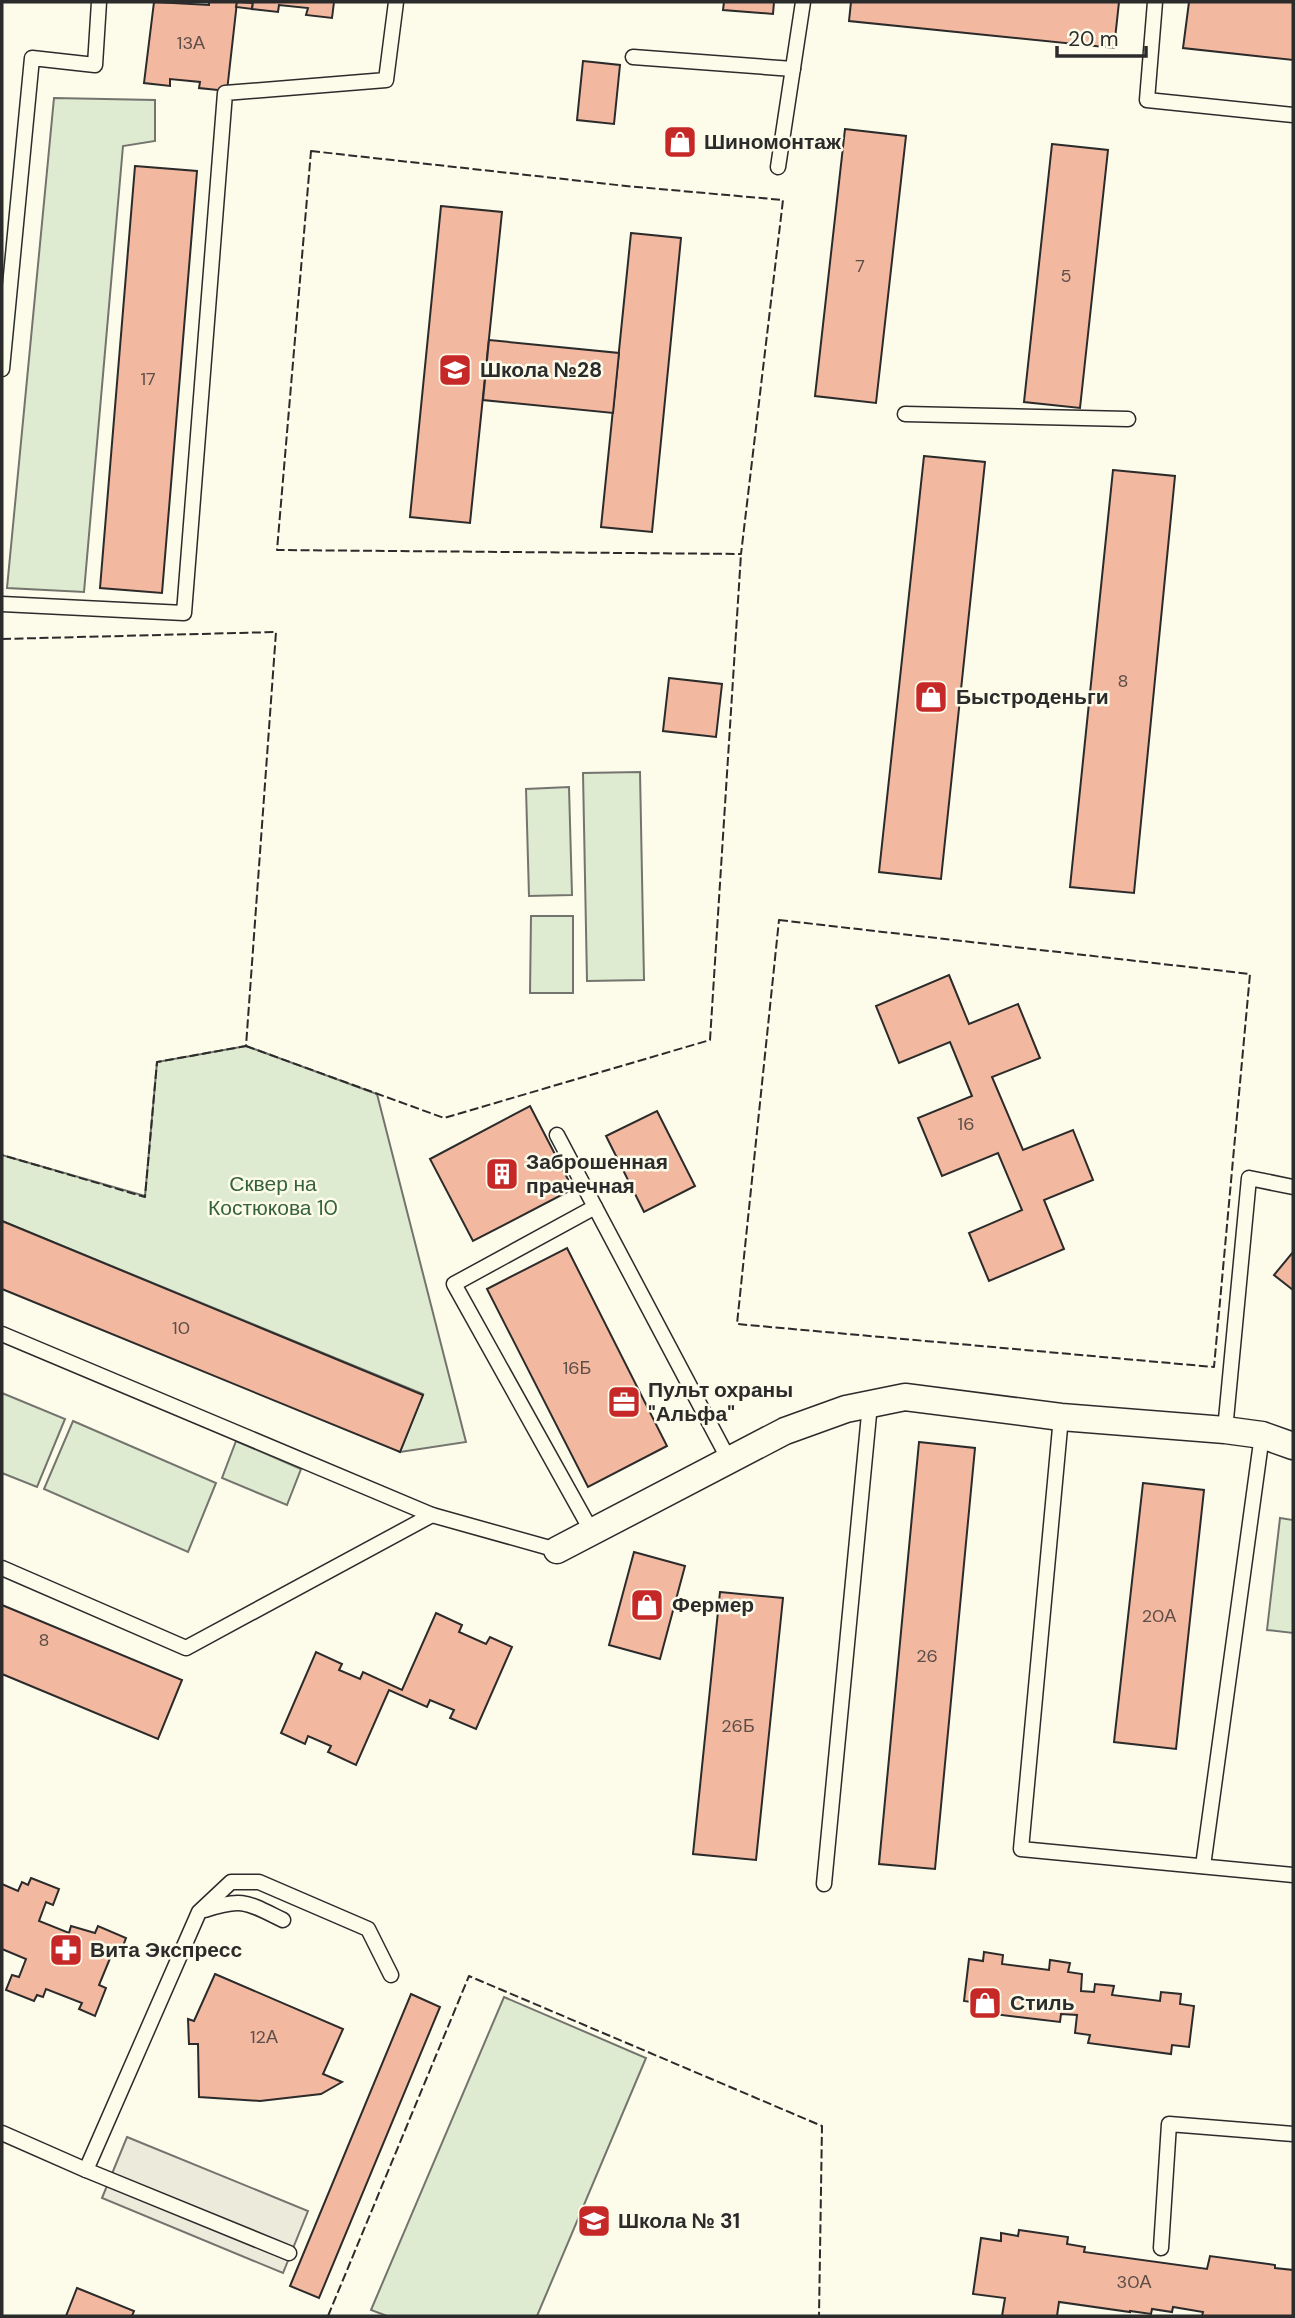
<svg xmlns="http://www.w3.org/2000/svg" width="1295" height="2318" font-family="'DM Sans',sans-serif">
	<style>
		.green { fill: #deebd1; stroke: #74746e; stroke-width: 2 }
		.parking { fill: #eceadb; stroke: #74746e; stroke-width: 2 }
		.building { fill: #f2b8a0; stroke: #2b2b2b; stroke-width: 2 }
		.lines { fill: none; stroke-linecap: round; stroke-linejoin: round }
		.service-casing { stroke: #2b2b2b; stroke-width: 17 }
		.minor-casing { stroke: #2b2b2b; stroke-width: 29 }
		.service { stroke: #fdfbea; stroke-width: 14 }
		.minor { stroke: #fdfbea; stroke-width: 26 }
		.fence { stroke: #2b2b2b; stroke-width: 2; stroke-dasharray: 9 3.5; stroke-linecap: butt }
		.labels { text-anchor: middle; stroke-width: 5; stroke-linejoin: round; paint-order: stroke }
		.number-label { font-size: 18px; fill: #5d4e48 }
		.poi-label { font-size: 21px; font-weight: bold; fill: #2b2b2b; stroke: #fdfbea; text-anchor: start }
		.park-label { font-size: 21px; fill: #34623c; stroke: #fdfbea }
	</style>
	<rect width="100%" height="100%" fill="#fdfbea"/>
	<g class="green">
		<path d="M54,98L155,100V141L123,146L84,592L7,588Z"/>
		<path d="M640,772L644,980L587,981L583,773Z"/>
		<path d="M569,787L572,895L529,896L526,789Z"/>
		<path d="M531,916H573V993H530Z"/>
		<path d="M246,1046L377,1094L466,1442L400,1452L423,1394L2,1221V1155L145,1196L157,1062Z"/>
		<path d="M2,1393L65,1419L37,1487L2,1473Z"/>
		<path d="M73,1421L216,1483L188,1552L44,1489Z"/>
		<path d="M236,1441L301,1469L287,1505L222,1478Z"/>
		<path d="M1280,1518L1293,1520V1633L1267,1630Z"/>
		<path d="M504,1997L646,2058L537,2316H387L371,2310Z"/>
	</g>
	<path class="parking" d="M127,2137L308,2211L283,2273L102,2198Z"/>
	<g class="building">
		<path d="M154,2L209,5V2H237L227,91L199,88L200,82L170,79V86L144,83Z"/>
		<path d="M237,2L253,3L252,9L236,7Z"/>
		<path d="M253,2H334L332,18L306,15L308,8L279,5L278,12L252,9Z"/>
		<path d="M724,2H774L773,14L723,10Z"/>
		<path d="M851,2H1119L1114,48L849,21Z"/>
		<path d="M1189,2H1293V60L1183,48Z"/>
		<path d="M583,61L620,65L614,124L577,120Z"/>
		<path d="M845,129L906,136L876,403L815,396Z"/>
		<path d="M1052,144L1108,150L1080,408L1024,402Z"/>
		<path d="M135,166L197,171L162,593L100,588Z"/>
		<path d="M441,206L502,212L470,523L410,517Z"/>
		<path d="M631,233L681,238L652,532L601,527Z"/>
		<path d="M489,340L619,353L613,413L483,400Z"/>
		<path d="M924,456L985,462L941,879L879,872Z"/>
		<path d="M1113,470L1175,476L1134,893L1070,887Z"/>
		<path d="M669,678L722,684L716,737L663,731Z"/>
		<path d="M949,975L969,1024L1018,1004L1040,1058L992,1077L1023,1150L1073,1130L1093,1180L1044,1200L1064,1249L989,1281L969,1233L1022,1210L998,1153L942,1176L918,1118L972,1096L950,1042L899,1063L876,1006Z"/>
		<path d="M530,1106L573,1189L473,1241L430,1159Z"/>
		<path d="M657,1111L695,1186L644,1212L606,1136Z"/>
		<path d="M2,1221L423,1395L400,1452L2,1289Z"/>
		<path d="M567,1248L667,1446L588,1487L487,1289Z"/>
		<path d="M1293,1252V1290L1274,1275Z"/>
		<path d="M919,1442L975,1448L935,1869L879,1864Z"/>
		<path d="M1143,1483L1204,1490L1176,1749L1114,1742Z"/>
		<path d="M634,1552L685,1566L660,1659L609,1645Z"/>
		<path d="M720,1592L783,1598L756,1860L693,1854Z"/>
		<path d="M2,1605L182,1680L158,1739L2,1674Z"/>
		<path d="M436,1613L462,1625L459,1632L486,1644L490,1637L512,1647L476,1729L450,1718L454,1710L430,1700L427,1707L389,1690L356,1765L328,1752L331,1746L308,1736L305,1744L281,1733L316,1652L342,1664L339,1670L360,1679L363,1672L402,1690Z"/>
		<path d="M31,1878L59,1889L53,1905L46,1902L39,1921L69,1933L71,1926L95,1933L98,1926L126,1938L120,1954L113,1951L99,1985L106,1988L95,2016L79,2009L82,2003L46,1989L43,1997L37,1995L34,2001L6,1990L12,1975L19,1977L26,1959L2,1949V1884L18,1891L22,1882L28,1885Z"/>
		<path d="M984,1952L1003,1955L1002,1964L1049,1970L1050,1960L1070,1963L1068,1972L1082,1974L1081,1991L1094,1992L1095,1984L1114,1986L1112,1995L1160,2001L1161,1992L1181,1994L1180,2004L1194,2006L1189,2047L1172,2045L1171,2054L1088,2043L1090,2035L1075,2033L1077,2015L1061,2014L1060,2022L977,2012L978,2003L964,2001L969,1959L983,1961Z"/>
		<path d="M215,1974L343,2029L323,2074L342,2082L321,2094L260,2101L199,2097L198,2044H189L188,2019L194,2021Z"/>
		<path d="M411,1994L440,2007L319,2298L290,2286Z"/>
		<path d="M1019,2230L1068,2237L1067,2244L1085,2247L1084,2252L1207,2269L1210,2256L1275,2265V2268L1293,2270V2316H1202L1203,2312L1173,2307L1172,2312L1152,2309L1151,2314L1130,2311V2312L1059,2302L1057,2316H1002L1005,2298L973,2294L981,2238L1001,2241V2233L1018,2236Z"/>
		<path d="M77,2288L134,2311L132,2316H66Z"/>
	</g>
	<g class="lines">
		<defs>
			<g id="service">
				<path d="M1155,2L1147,100L1293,115"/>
				<path d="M633,57L793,69"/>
				<path d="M778,167L803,2"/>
				<path d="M2,369L32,58L95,65L99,2"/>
				<path d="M905,414L1128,419"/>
				<path d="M2,604L184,613L225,93L386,80L396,2"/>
				<path d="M557,1135L595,1207L454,1284L592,1532"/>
				<path d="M595,1207L729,1460"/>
				<path d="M2,1334L432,1515"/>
				<path d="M1061,1417L1021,1849L1293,1875"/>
				<path d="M1225,1430L1249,1178L1293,1187"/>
				<path d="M2,1568L186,1648L432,1515L557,1550"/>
				<path d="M1203,1866L1262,1435"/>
				<path d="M824,1884L870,1404"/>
				<path d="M205,1910C243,1897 248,1903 283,1920"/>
				<path d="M2,2133L86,2170L289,2253"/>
				<path d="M86,2170L199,1912L231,1882H259L368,1929L391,1975"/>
				<path d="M1161,2248L1169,2124L1293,2134"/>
			</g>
			<path id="minor" d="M557,1550L785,1431L846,1409L905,1397L1061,1417L1225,1430L1262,1435L1293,1446"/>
		</defs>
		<use href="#service" class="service-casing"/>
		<use href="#minor" class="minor-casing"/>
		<use href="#service" class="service"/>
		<use href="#minor" class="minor"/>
		<g class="fence">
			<path d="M311,151L626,186L783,200L741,554L277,550Z"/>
			<path d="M2,639L276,632L246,1046L157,1062L145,1197L2,1155"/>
			<path d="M779,920L1250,974L1214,1367L737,1324Z"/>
			<path d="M246,1046L444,1118L710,1040L741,554"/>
			<path d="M328,2316L469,1976L822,2126L819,2316"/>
		</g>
	</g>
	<defs>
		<symbol id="shop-square" viewBox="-11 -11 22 22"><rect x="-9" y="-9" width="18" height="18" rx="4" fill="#c62828" stroke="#fdfbea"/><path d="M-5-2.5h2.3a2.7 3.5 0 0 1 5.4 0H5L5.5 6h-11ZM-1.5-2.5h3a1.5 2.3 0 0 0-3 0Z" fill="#fff"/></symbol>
		<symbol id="school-square" viewBox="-11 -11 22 22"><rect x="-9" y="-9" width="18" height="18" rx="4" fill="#c62828" stroke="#fdfbea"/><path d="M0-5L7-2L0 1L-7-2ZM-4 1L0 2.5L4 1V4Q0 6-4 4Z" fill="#fff"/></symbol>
		<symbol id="building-square" viewBox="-11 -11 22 22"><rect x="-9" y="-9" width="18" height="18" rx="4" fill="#c62828" stroke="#fdfbea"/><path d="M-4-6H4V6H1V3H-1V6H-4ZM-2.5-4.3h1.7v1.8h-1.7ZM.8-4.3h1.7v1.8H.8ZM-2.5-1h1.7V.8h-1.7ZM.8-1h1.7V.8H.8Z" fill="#fff"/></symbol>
		<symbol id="office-square" viewBox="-11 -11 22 22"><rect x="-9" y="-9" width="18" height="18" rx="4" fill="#c62828" stroke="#fdfbea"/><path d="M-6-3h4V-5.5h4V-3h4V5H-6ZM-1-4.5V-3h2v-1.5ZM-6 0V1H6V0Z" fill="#fff"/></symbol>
		<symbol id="pharmacy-square" viewBox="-11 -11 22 22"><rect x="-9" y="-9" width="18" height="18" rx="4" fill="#c62828" stroke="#fdfbea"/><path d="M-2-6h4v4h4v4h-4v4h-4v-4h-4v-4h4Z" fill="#fff"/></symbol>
	</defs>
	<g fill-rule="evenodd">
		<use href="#shop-square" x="661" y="123" width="38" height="38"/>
		<use href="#school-square" x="436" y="351" width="38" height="38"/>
		<use href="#shop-square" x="912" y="678" width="38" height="38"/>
		<use href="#building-square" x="483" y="1155" width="38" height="38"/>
		<use href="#office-square" x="605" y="1383" width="38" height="38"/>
		<use href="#shop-square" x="628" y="1586" width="38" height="38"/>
		<use href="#pharmacy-square" x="47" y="1931" width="38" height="38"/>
		<use href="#shop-square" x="966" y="1984" width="38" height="38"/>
		<use href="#school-square" x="575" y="2202" width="38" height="38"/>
	</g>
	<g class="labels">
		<g class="number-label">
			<text x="191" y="49">13А</text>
			<text x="860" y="272">7</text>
			<text x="1066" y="282">5</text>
			<text x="148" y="385">17</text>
			<text x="1123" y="687">8</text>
			<text x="966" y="1130">16</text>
			<text x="181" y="1334">10</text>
			<text x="577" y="1374">16Б</text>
			<text x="1159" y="1622">20А</text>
			<text x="44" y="1646">8</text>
			<text x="927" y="1662">26</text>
			<text x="738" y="1732">26Б</text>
			<text x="264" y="2043">12А</text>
			<text x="1134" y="2288">30А</text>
		</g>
		<g class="poi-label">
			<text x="704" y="149">Шиномонтаж</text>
			<text x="480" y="377">Школа №28</text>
			<text x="956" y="704">Быстроденьги</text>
			<text x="526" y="1169">Заброшенная<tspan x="526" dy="24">прачечная</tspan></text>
			<text x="648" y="1397">Пульт охраны<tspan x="648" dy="24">"Альфа"</tspan></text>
			<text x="672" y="1612">Фермер</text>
			<text x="90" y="1957">Вита Экспресс</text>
			<text x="1010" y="2010">Стиль</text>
			<text x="618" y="2228">Школа № 31</text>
		</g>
		<g class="park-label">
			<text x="273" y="1191">Сквер на<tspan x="273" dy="24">Костюкова 10</tspan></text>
		</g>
	</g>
	<rect width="1295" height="2318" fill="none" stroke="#2b2b2b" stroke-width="7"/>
	<path d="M1057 46v10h89v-10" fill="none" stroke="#2b2b2b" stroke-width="3.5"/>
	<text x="1068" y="46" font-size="21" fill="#2b2b2b" stroke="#fdfbea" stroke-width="5" paint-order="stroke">20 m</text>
</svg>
